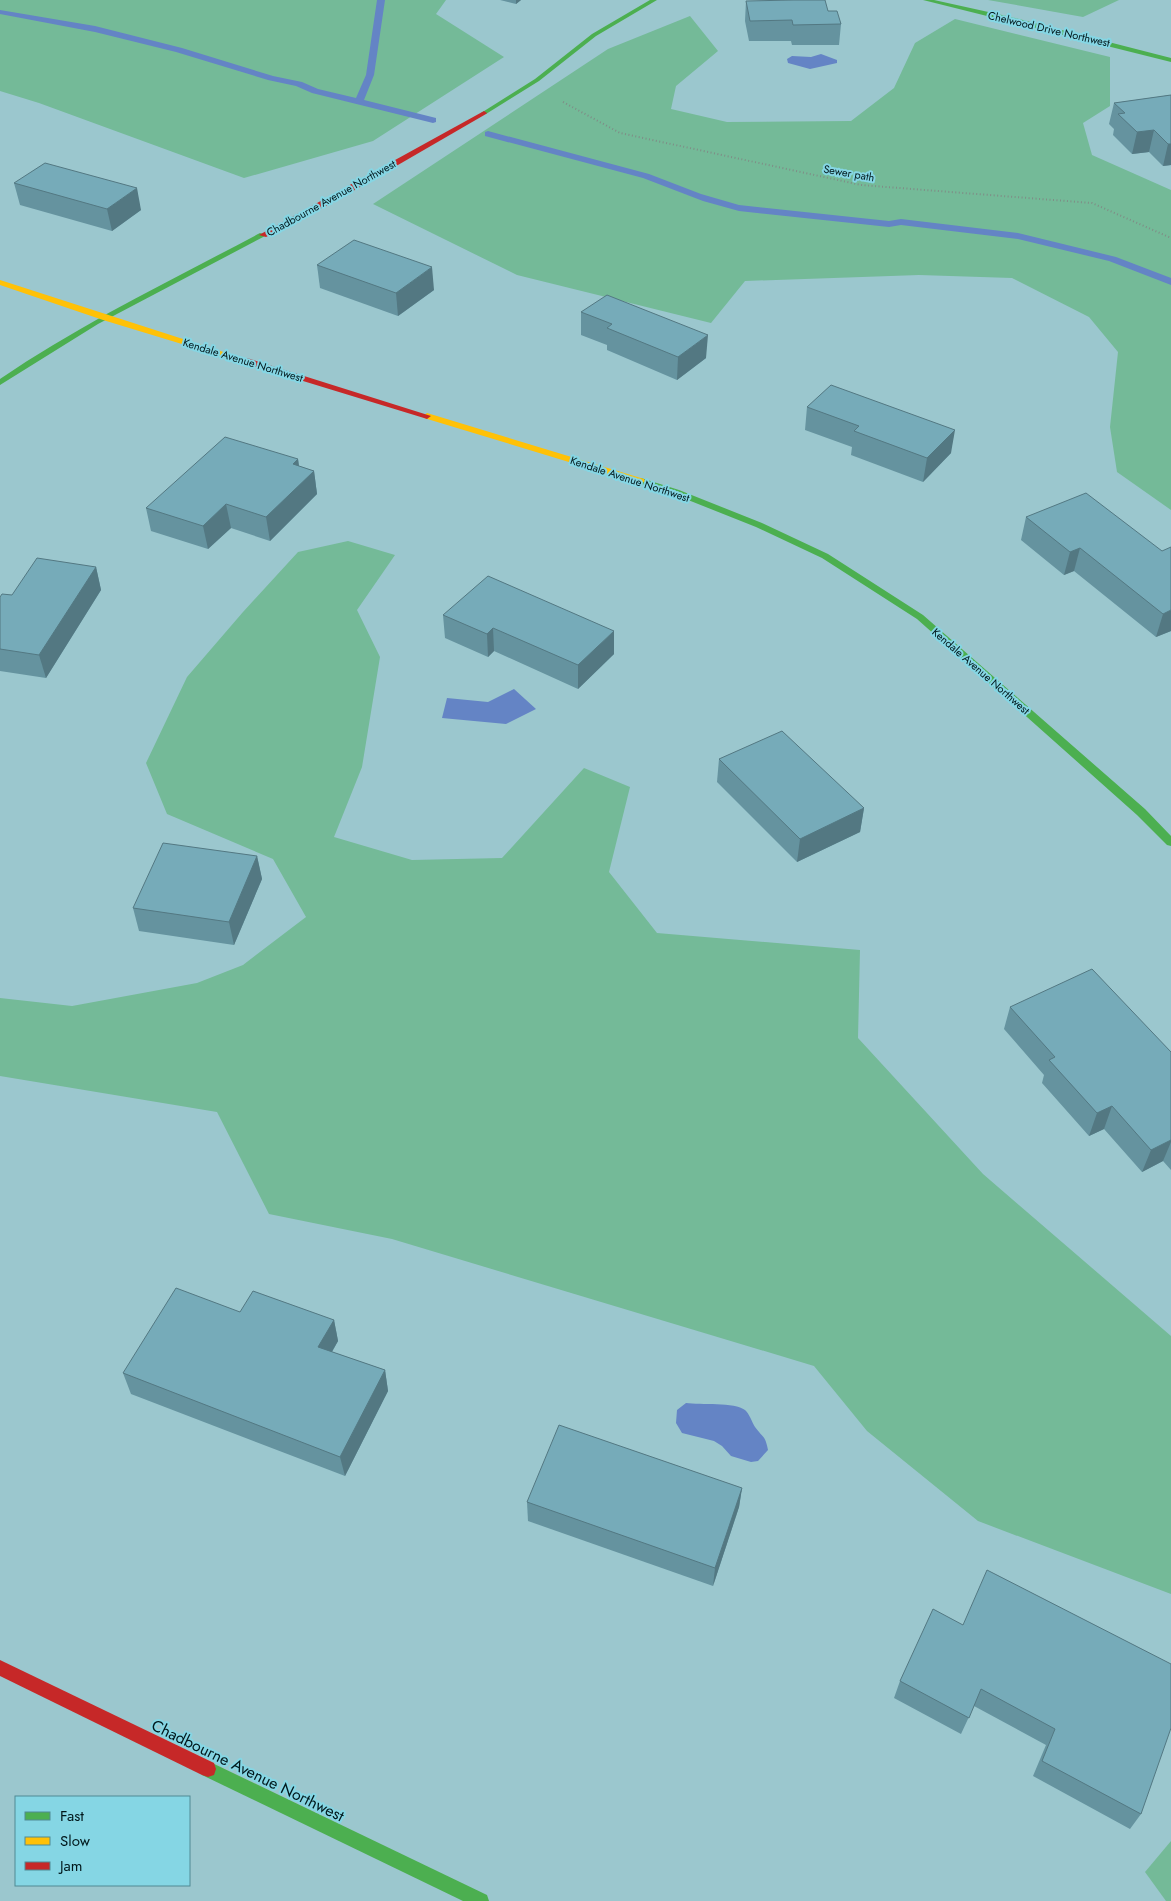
<svg xmlns="http://www.w3.org/2000/svg" width="1171" height="1901" font-family="Jost,sans-serif">
	<style>
		.green { fill: #74ba98 }
		.water { fill: #6484c5 }
		.lines { fill: none; stroke-linecap: round; stroke-linejoin: round }
		.stream { fill: #6484c5; fill-rule: evenodd }
		.path { stroke: #7f8d86; stroke-width: 2; stroke-dasharray: 1 2.5; stroke-linecap: butt }
		.fast { fill: #4caf50; fill-rule: evenodd }
		.slow { fill: #ffc107; fill-rule: evenodd }
		.jam { fill: #c62828; fill-rule: evenodd }
		.wall { fill: #65939f }
		.shaded-wall { fill: #537882 }
		.building { fill: #76abb9; stroke: #537882 }
		.labels { text-anchor: middle; stroke-width: 4; stroke-linejoin: round; paint-order: stroke }
		.far-street-label { font-size: 11px; fill: #00171b; stroke: #85d6e4 }
		.near-street-label { font-size: 16px; fill: #00171b; stroke: #85d6e4 }
	</style>
	<rect width="100%" height="100%" fill="#9bc7ce"/>
	<g class="green">
		<path d="M0,0H446L436,14L504,57L373,141L244,178L39,103L0,91Z"/>
		<path d="M988,0H1119L1083,17Z"/>
		<path d="M690,16L718,51L676,86L671,109L727,122L851,121L894,88L915,43L955,19L1110,57V106L1083,123L1092,155L1171,190V510L1117,472L1110,427L1118,352L1089,317L1012,278L919,275L745,281L711,323L517,275L373,204L608,49Z"/>
		<path d="M348,541L395,555L357,610L380,657L362,767L334,837L412,860L502,858L584,768L630,787L609,872L657,933L860,950L858,1038L983,1174L1171,1336V1594L978,1521L867,1431L814,1366L392,1239L269,1214L217,1112L0,1076V998L72,1006L197,983L243,965L306,917L273,859L167,814L146,763L187,677L243,612L298,552Z"/>
		<path d="M1171,1841V1901H1166L1145,1872Z"/>
	</g>
	<g class="water">
		<path d="M821,54L837,60V63L810,69L788,63L787,59L792,56L811,57Z"/>
		<path d="M514,689L536,709L506,724L442,718L447,698L488,702Z"/>
		<path d="M686,1403C700,1405 735,1402 745,1410C749,1413 752,1422 755,1427C763,1438 765,1435 768,1450L758,1461L751,1462L731,1456L722,1446L714,1441L682,1433L676,1423L677,1410Z"/>
	</g>
	<g class="lines">
		<g class="stream">
			<path d="M377,0H385L374,75L364,100L436,118V122L433,123L312,93L296,86L268,80L176,52L95,32L0,14V10L95,26L182,48L273,76L302,82L318,89L356,98L366,75Z"/>
			<path d="M488,131L649,174L701,194L739,205L889,221L901,219L1018,233L1116,257L1171,278V285L1109,261L1018,239L901,225L889,227L739,211L703,201L643,178L485,136V132Z"/>
		</g>
		<path class="path" d="M563,102L620,133L861,185L1092,203L1171,238"/>
		<g class="fast">
			<path d="M650,0H657L596,36L539,81L486,114L481,113L535,79L592,34Z"/>
			<path d="M923,0H934L1011,17L1171,58V62Z"/>
			<path d="M260,233L267,235L98,324L0,385V379C82,323 172,280 260,233Z"/>
			<path d="M641,478L679,490L762,523L828,554L923,615L1145,809L1171,836V846L1167,845L1137,815L917,619L822,558L756,527L673,494L638,483V479Z"/>
			<path d="M208,1761L487,1895L489,1901H463L202,1775L200,1769L202,1763Z"/>
		</g>
		<g class="slow">
			<path d="M0,280L248,360L241,362L103,320L0,285Z"/>
			<path d="M427,413L644,479L645,481L641,484L638,483L424,418L423,416Z"/>
		</g>
		<g class="jam">
			<path d="M484,111L487,113L486,114L341,198L266,237L259,235Z"/>
			<path d="M241,358H247L431,416L427,419L424,418L241,362Z"/>
			<path d="M0,1660L214,1763L216,1769L214,1775L208,1777L202,1775L0,1676Z"/>
		</g>
	</g>
	<g class="wall">
		<path d="M500,0H521L516,4Z"/>
		<path d="M746,1L828,11L841,24L839,45H792L791,41H749L745,21Z"/>
		<path d="M1171,95V165L1163,166L1149,152L1132,154L1113,135L1114,129L1109,124L1114,103Z"/>
		<path d="M14,183L141,210L112,231L20,205Z"/>
		<path d="M317,265L434,290L398,316L320,288Z"/>
		<path d="M581,312L706,358L677,380L607,350V345L581,335Z"/>
		<path d="M807,407L951,453L923,482L851,455L852,447L805,430Z"/>
		<path d="M298,459L299,466L314,471L317,494L270,541L231,528L208,549L151,531L146,508Z"/>
		<path d="M1026,517L1162,551L1171,631L1156,637L1074,571L1064,575L1021,540Z"/>
		<path d="M96,567L101,590L46,678L0,671V597L12,595Z"/>
		<path d="M443,615L614,654L578,689L494,651L488,657L445,638Z"/>
		<path d="M719,759L864,808L860,832L797,862L717,782Z"/>
		<path d="M257,856L262,879L234,945L139,931L133,908Z"/>
		<path d="M1010,1007L1171,1052V1170L1163,1161L1142,1172L1104,1129L1089,1136L1042,1083L1044,1075L1004,1029Z"/>
		<path d="M240,1312L334,1320L338,1341L332,1352L385,1370L388,1391L345,1476L131,1394L123,1373Z"/>
		<path d="M742,1488L739,1507L713,1586L528,1521L527,1502Z"/>
		<path d="M963,1625L1141,1814L1130,1829L1033,1776L1046,1745L974,1706L961,1734L894,1698L900,1681Z"/>
	</g>
	<g class="shaded-wall">
		<path d="M516,0H521L516,4Z"/>
		<path d="M1154,130L1149,152L1132,154L1137,132Z"/>
		<path d="M1168,144H1171V165L1163,166Z"/>
		<path d="M137,188L141,210L112,231L107,209Z"/>
		<path d="M432,267L434,290L398,316L396,293Z"/>
		<path d="M708,335L706,358L677,380L678,357Z"/>
		<path d="M955,430L951,453L923,482L927,458Z"/>
		<path d="M298,459L301,482L293,464Z"/>
		<path d="M314,471L317,494L270,541L266,517Z"/>
		<path d="M226,504L231,528L208,549L203,526Z"/>
		<path d="M1080,548L1074,571L1064,575L1070,552Z"/>
		<path d="M96,567L101,590L46,678L39,655Z"/>
		<path d="M1171,610V631L1156,637L1163,614Z"/>
		<path d="M493,628L494,651L488,657L487,634Z"/>
		<path d="M614,631V654L578,689V665Z"/>
		<path d="M864,808L860,832L797,862L800,839Z"/>
		<path d="M257,856L262,879L234,945L229,922Z"/>
		<path d="M1112,1106L1104,1129L1089,1136L1097,1113Z"/>
		<path d="M1171,1140V1142L1163,1161L1142,1172L1151,1150Z"/>
		<path d="M334,1320L338,1341L323,1367L318,1347Z"/>
		<path d="M385,1370L388,1391L345,1476L340,1457Z"/>
		<path d="M742,1488L739,1507L713,1586L715,1568Z"/>
	</g>
	<g class="building">
		<path d="M794,0H825L828,11H837L841,24L793,25L792,20L750,21L746,1Z"/>
		<path d="M1171,95V144H1168L1154,130L1137,132L1118,114L1125,113L1114,103Z"/>
		<path d="M45,163L137,188L107,209L14,183Z"/>
		<path d="M354,240L432,267L396,293L317,265Z"/>
		<path d="M607,295L708,335L678,357L607,328L612,324L581,312Z"/>
		<path d="M831,385L955,430L927,458L854,431L859,426L807,407Z"/>
		<path d="M225,437L298,459L293,464L314,471L266,517L226,504L203,526L146,508Z"/>
		<path d="M1086,493L1162,551L1171,547V610L1163,614L1080,548L1070,552L1026,517Z"/>
		<path d="M37,558L96,567L39,655L0,649V597L2,594L12,595Z"/>
		<path d="M488,576L614,631L578,665L493,628L487,634L443,615Z"/>
		<path d="M782,731L864,808L800,839L719,759Z"/>
		<path d="M163,843L257,856L229,922L133,908Z"/>
		<path d="M1092,969L1171,1052V1140L1151,1150L1112,1106L1097,1113L1049,1060L1055,1057L1010,1007Z"/>
		<path d="M176,1288L240,1312L253,1291L334,1320L318,1347L385,1370L340,1457L123,1373Z"/>
		<path d="M559,1425L742,1488L715,1568L527,1502Z"/>
		<path d="M987,1570L1171,1664V1728L1141,1814L1042,1761L1055,1729L981,1689L969,1718L900,1681L933,1609L963,1625Z"/>
	</g>
	<g class="labels">
		<g class="far-street-label">
			<text transform="translate(1049 29) rotate(13)" y="4">Chelwood Drive Northwest</text>
			<text transform="translate(849 173) rotate(10)" y="4">Sewer path</text>
			<text transform="translate(331 198) rotate(-29)" y="4">Chadbourne Avenue Northwest</text>
			<text transform="translate(243 360) rotate(17)" y="4">Kendale Avenue Northwest</text>
			<text transform="translate(630 479) rotate(18)" y="4">Kendale Avenue Northwest</text>
			<text transform="translate(981 671) rotate(41)" y="4">Kendale Avenue Northwest</text>
		</g>
		<g class="near-street-label">
			<text transform="translate(248 1770) rotate(26)" y="6">Chadbourne Avenue Northwest</text>
		</g>
	</g>
	<rect x="15" y="1796" width="175" height="90" fill="#85d6e4" stroke="#508a94"/>
	<rect x="25" y="1812" width="25" height="8" fill="#4caf50" stroke="#508a94"/>
	<text x="60" y="1821" font-size="15" fill="#00171b">Fast</text>
	<rect x="25" y="1837" width="25" height="8" fill="#ffc107" stroke="#508a94"/>
	<text x="60" y="1846" font-size="15" fill="#00171b">Slow</text>
	<rect x="25" y="1862" width="25" height="8" fill="#c62828" stroke="#508a94"/>
	<text x="60" y="1871" font-size="15" fill="#00171b">Jam</text>
</svg>
